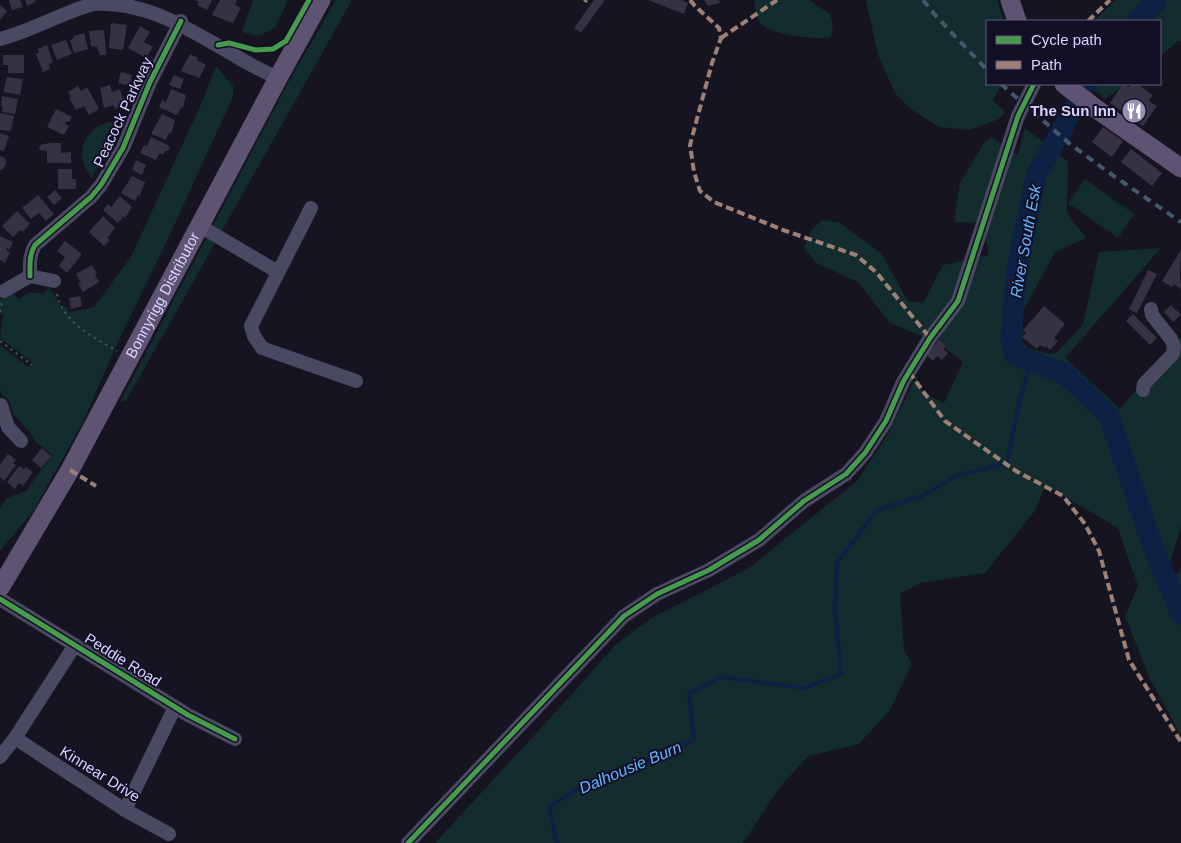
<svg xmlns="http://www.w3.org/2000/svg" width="1181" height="843" font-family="Arial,sans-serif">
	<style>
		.green { fill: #132c2d }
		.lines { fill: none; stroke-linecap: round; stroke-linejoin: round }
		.stream { stroke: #0d2144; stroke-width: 4 }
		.river { stroke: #0d2144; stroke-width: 21 }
		.building { fill: #343243 }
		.path { stroke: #44505f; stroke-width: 2; stroke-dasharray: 2.5 4; stroke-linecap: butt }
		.minor { stroke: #4a4962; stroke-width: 14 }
		.major { stroke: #5e5373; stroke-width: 19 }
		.rail { stroke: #43596b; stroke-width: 4; stroke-dasharray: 8 6; stroke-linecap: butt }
		.quiet { stroke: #9e8076; stroke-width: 4; stroke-dasharray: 8 4; stroke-linecap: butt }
		.cycleway-casing { stroke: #130f26; stroke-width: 8 }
		.cycleway { stroke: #469c4c; stroke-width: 5 }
		.labels { text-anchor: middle; stroke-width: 4; stroke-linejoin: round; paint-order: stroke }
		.poi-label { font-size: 15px; font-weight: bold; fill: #d9d4ff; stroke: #130f26; text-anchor: end }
		.street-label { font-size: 15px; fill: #d9d4ff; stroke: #130f26 }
		.water-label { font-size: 16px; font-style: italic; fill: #62b6ff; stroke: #130f26 }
	</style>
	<rect width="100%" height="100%" fill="#161421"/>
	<g class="green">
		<path d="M253,0H288L275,28L259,36L242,32Z"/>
		<path d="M336,0H352L126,401L120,402L289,81Z"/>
		<path d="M754,0H809L830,14L833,24L831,37C816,40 770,35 760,23C756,17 756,7 754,0Z"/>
		<path d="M866,0H997L1004,21H987V84H1002L993,100L1005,112L999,119L970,130L939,127L912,110L895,93L878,55Z"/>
		<path d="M1116,0H1181V41H1178L1160,57V21H1094Z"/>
		<path d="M216,66L233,86V97L165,245L116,346L84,420L34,510L0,551V507L7,498L26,491L52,455L36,442L30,432L13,414L9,400L2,395L0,389V345L28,367L32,362L0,338L3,315L0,314V299L13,292L18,299L30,292L43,294L49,287L62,308L66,307L69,312L94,307L131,257L202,102Z"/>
		<path d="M1086,84H1126L1105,99Z"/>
		<path d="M113,121L119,122L92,178C72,155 84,126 113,121Z"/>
		<path d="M1025,128L1068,162L1067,213L1086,238L1055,252L1022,313L1023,343L1028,348L1050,354L1057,352L1083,325L1099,252L1161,248L1065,358L1120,409L1181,337V526L1166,577L1181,618V736L1149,677L1125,616L1138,586L1118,528L1046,486L1034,512L985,573L920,583L900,594L904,650L912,664L890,710L859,744L808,756L780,787L743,843H435L574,692L615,645L650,619L749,568L857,481L887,436L916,377L925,394L944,403L963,362L937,342L890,323L858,282L816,263L804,248L812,229L823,220L840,223L881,253L908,301L923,303L943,265L989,255L983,223L954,222L960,183L984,143L991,137L1018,155Z"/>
		<path d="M1085,179L1134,214L1118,238L1068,203Z"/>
		<path d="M1181,568V606L1171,583Z"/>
	</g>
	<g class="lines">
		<path class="stream" d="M557,843L549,807L590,781L658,757L694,740L689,694L720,677L805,688L841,674L835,609L837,563L877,510L922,496L958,475L1007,463L1019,402L1031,361"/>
		<g class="river">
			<path d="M1137,21L1157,0"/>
			<path d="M1087,84L1036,176L1017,268L1011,337L1015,355L1065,374L1109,416L1153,547L1181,614"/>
		</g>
	</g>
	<g class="building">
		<path d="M9,0H20L23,7L12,10Z"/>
		<path d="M25,0H35L36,2L27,6Z"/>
		<path d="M195,0H212L207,10L197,5L199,2Z"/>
		<path d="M220,0H237L235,5L241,8L233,23L212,15Z"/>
		<path d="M594,0H605L581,33L574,28Z"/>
		<path d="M648,0H681L688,3L684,14Z"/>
		<path d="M704,0H719L720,3L708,6Z"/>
		<path d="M0,5L7,11L0,20Z"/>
		<path d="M111,23L127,25L123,50L109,48Z"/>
		<path d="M140,26L150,32L144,42L153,47L146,58L128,48Z"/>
		<path d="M104,30L106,51V55H100L97,47L91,46L89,31Z"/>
		<path d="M84,33L88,49L74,53L70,40L74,38V36Z"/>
		<path d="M66,40L72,54L57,60L51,45Z"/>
		<path d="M47,45L53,62L49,64L50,69L43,72L36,54L39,53L38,49Z"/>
		<path d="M190,54L198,58L197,60L206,65L199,78L181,71Z"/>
		<path d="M3,55H24V73H8V65H3Z"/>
		<path d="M121,72L132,75L129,86L118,83Z"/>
		<path d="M174,75L184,79L180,89L169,85Z"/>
		<path d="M7,77L23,79L20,95L3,92Z"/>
		<path d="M1123,84L1129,87L1132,84H1137L1153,95L1149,101L1157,106L1143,126L1110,103Z"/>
		<path d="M110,85L112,92L120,89L125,106L115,109L114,105L104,108L100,88Z"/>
		<path d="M78,86L81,91L87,87L99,109L89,115L84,106L76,110L69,98L71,97L68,92Z"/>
		<path d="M171,89L186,95L183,108L181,107L177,115L159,107L162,100L166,102Z"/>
		<path d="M2,96L18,99L15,114L2,112L3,107H1Z"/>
		<path d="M56,109L72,117L69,122L66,121L65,124L69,126L64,135L47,127Z"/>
		<path d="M0,113L14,116L11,131L0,130Z"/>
		<path d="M162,114L175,120L171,134L169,133L166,140L151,134Z"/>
		<path d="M1103,127L1123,141L1112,157L1092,142Z"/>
		<path d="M0,133L9,136L4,151L0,150Z"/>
		<path d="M151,137L168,145L170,148L167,151H165L163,155L160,153L156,160L140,153L144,145L147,146Z"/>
		<path d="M47,143H61V153L71,152V163H47V151L40,150L39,147L42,144H47Z"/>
		<path d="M1131,149L1162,173L1152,186L1121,162Z"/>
		<path d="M0,156L5,158L6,163L3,169L0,170Z"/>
		<path d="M136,160L146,165L142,175L132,170Z"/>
		<path d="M58,169H72V179H76V189H58Z"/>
		<path d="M132,176L145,182L140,196L138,195L135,201L121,193Z"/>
		<path d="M55,190L62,198L54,205L47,197Z"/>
		<path d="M38,195L54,214L46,221L39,213L31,219L22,208Z"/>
		<path d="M120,196L132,207L125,218L124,216L118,223L103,210L108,204L111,207Z"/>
		<path d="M17,211L30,224L23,232L20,230L13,237L2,226Z"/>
		<path d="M103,216L115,228L107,238L110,240L104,246L89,232Z"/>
		<path d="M0,236L13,242L10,249L7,248L6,250L10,252L5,263L0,260Z"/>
		<path d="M65,241L82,254L67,273L59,266L65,257L57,251Z"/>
		<path d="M1181,250L1180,275L1181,289L1174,284L1172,287L1162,281Z"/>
		<path d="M92,265L97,274L95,275L99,282L83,292L78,284L81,282L76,274Z"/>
		<path d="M1148,270L1157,274L1137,313L1129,309Z"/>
		<path d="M80,296L82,306L71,309L69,298Z"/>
		<path d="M1171,305L1181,315L1173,322L1164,312Z"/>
		<path d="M1044,306L1065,324L1054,338L1058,341L1050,350L1046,346L1045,348L1040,345L1037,349L1022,337L1026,333L1023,330Z"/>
		<path d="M1133,314L1157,338L1150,345L1126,321Z"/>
		<path d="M939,340L946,346L943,349L948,353L942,360L937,356L933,361L926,355Z"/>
		<path d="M42,448L51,456L41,468L32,460Z"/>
		<path d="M8,454L16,460L13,463L16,465L4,481L0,477V464Z"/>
		<path d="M19,466L24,469L26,467L33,472L23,486L19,483L15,489L7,482Z"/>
	</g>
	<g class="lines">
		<g class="path">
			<path d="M57,294C63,323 94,337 117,351"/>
			<path d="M0,312L2,302"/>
			<path d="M0,341L32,365"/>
		</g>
		<g class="minor">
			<path d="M0,39C32,31 61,13 93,4C147,0 191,31 234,55C248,64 263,71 278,78"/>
			<path d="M311,208L251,326L254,336L262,348L356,381"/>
			<path d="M200,226L278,272"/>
			<path d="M30,276C30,265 29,255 35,245L91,197L101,185L123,148L150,82L181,21"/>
			<path d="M4,291L30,276L54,281"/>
			<path d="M1143,390L1144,384L1171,356L1173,353L1174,346L1171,339L1152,315L1151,309"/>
			<path d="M1,405L8,427L21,441"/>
			<path d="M0,599L188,715L235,739"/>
			<path d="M15,738L125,810L169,834"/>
			<path d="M0,757L15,738L75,645"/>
			<path d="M125,810L175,707"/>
			<path d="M408,843L624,616L657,594L709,570L759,540L804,501L846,474L865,453L886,421L903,382L909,372L930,338L958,301L1018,116L1034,84"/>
		</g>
		<g class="major">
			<path d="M1010,0L1017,21"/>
			<path d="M1064,84L1095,108L1181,168"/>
			<path id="s1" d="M0,588L70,470L278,78L321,0"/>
		</g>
		<g class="rail">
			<path d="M923,0L936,16L987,70"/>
			<path d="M1001,84L1070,144L1108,172L1181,222"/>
		</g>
		<g class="quiet">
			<path d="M690,0L695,6L719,28L721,38L712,63L690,145L694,172L700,191L714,202L783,230L856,255L876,272L930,338"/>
			<path d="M585,2L586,0"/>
			<path d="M1088,21L1110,0"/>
			<path d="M721,38L777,0"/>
			<path d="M909,372L945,421L1016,471L1063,496L1085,524L1099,551L1129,660L1181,742"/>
			<path d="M70,470L96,486"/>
		</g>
		<defs>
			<g id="cycleway">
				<path d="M218,45L229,43L256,50L273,49L286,41L309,0"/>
				<path d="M30,276C30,265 29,255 35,245L91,197L101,185L123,148L150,82L181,21"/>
				<path d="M0,599L188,715L235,739"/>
				<path d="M408,843L624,616L657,594L709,570L759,540L804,501L846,474L865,453L886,421L903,382L909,372L930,338L958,301L1018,116L1034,84"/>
			</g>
		</defs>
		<use href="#cycleway" class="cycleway-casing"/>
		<use href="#cycleway" class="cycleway"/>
	</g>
	<defs>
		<symbol id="restaurant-disc" viewBox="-11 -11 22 22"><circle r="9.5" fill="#9591b1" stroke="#130f26"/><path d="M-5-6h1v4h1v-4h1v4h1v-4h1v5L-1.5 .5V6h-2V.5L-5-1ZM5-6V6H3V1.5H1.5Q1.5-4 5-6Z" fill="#fff"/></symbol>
	</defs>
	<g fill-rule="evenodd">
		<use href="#restaurant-disc" x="1120" y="97" width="28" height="28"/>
	</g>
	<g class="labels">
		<g class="poi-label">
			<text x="1116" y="116">The Sun Inn</text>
		</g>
		<g class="street-label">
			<text transform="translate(123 112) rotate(-65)" y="5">Peacock Parkway</text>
			<text dy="5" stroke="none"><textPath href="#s1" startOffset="335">Bonnyrigg Distributor</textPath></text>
			<text transform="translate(123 660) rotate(32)" y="5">Peddie Road</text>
			<text transform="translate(100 774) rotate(32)" y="5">Kinnear Drive</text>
		</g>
		<g class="water-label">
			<text transform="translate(1025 241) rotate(-80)" y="6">River South Esk</text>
			<text transform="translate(630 767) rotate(-23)" y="6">Dalhousie Burn</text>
		</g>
	</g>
	<rect x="986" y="20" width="175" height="65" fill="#130f26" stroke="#625e7d"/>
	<rect x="996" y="36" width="25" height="8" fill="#469c4c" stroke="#625e7d"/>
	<text x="1031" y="45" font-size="15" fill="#d9d4ff">Cycle path</text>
	<rect x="996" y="61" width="25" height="8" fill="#9e8076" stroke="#625e7d"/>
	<text x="1031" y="70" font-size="15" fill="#d9d4ff">Path</text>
</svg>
